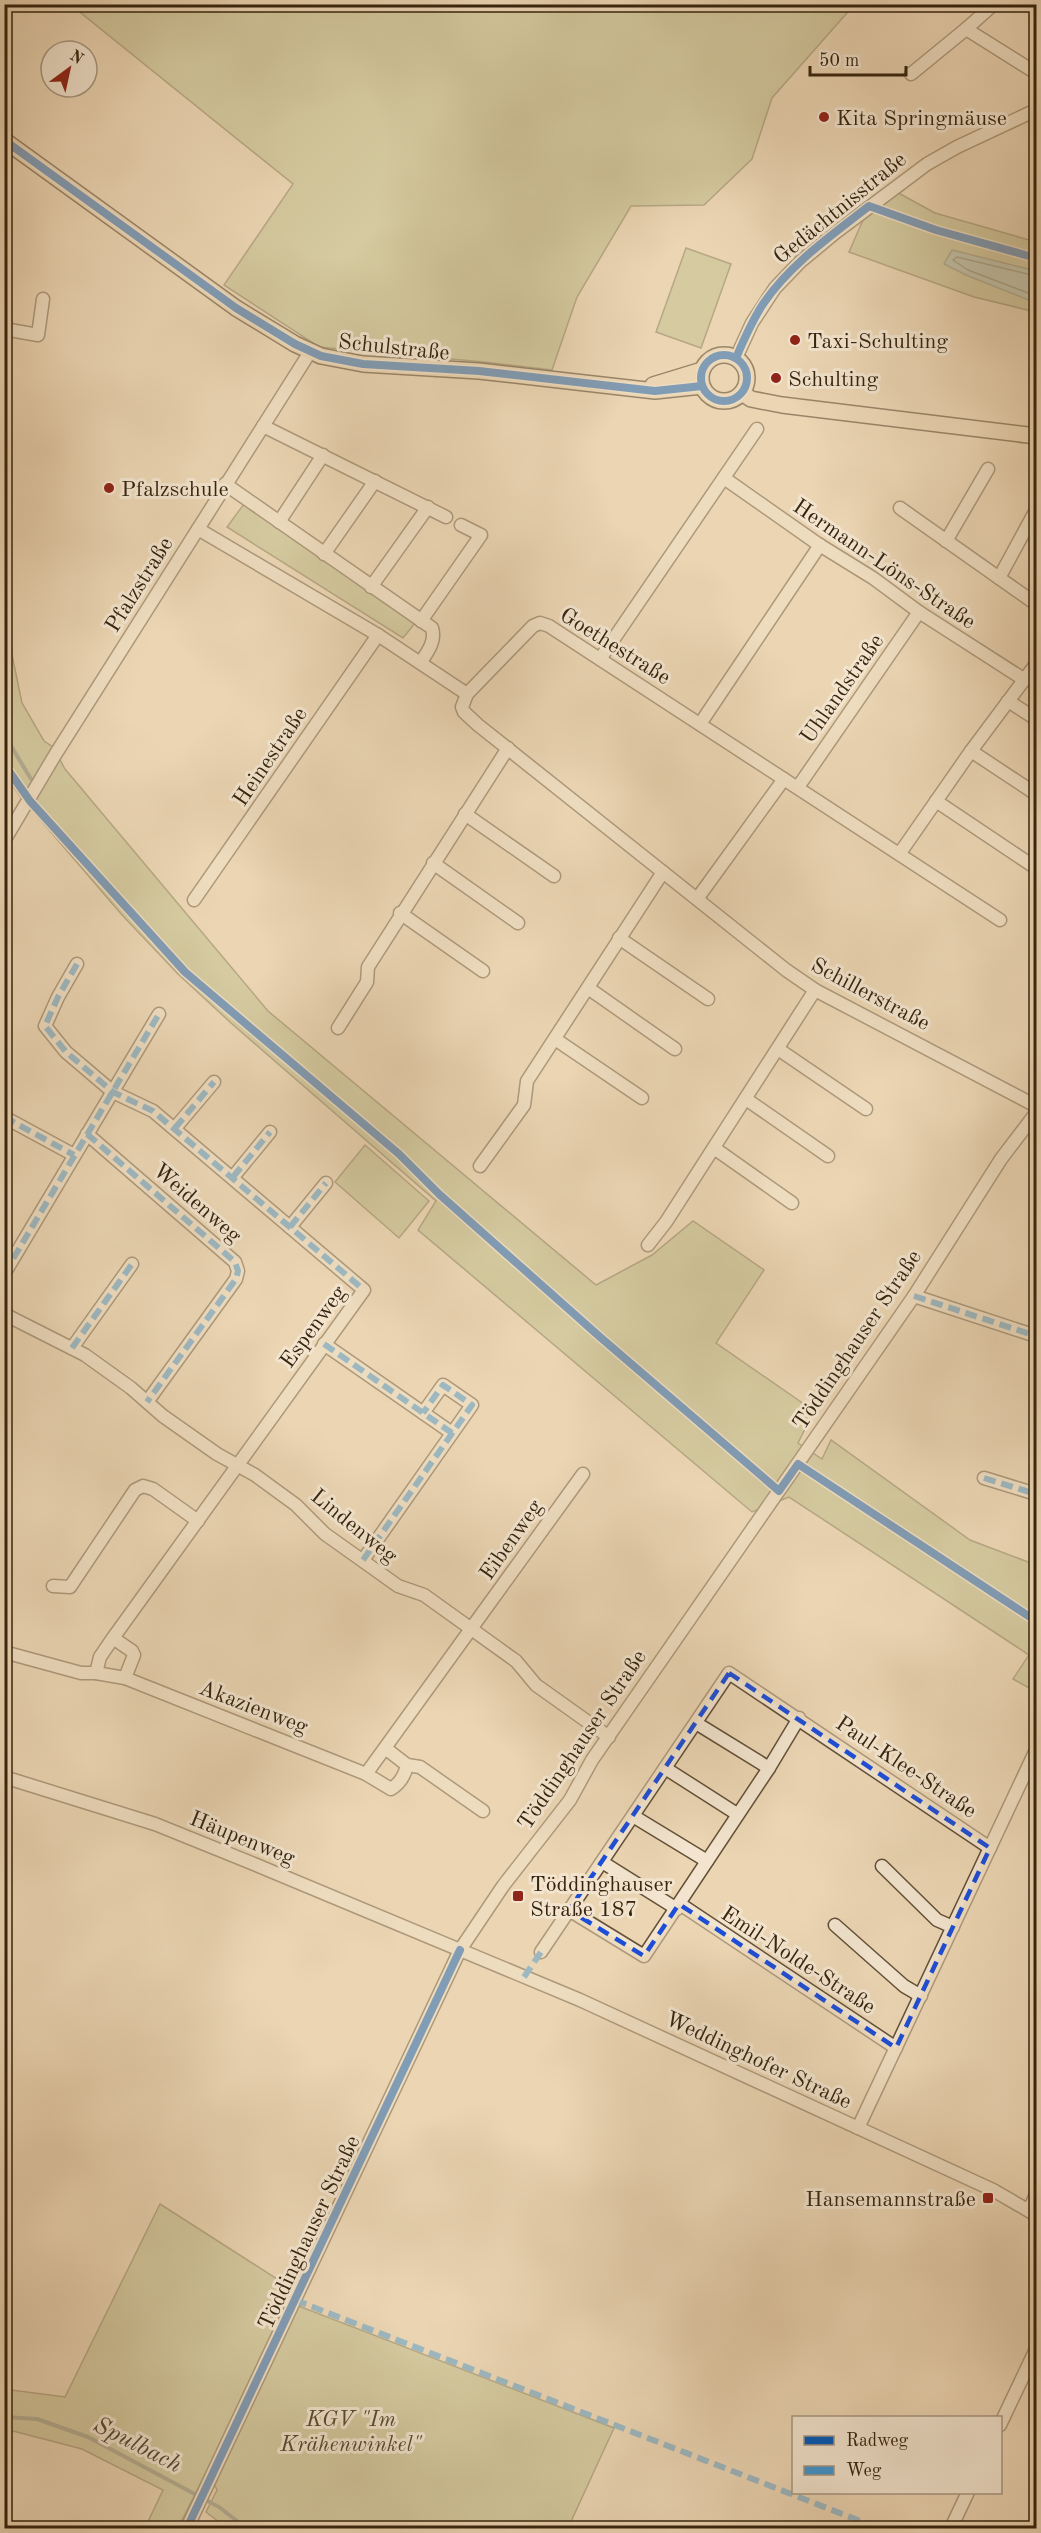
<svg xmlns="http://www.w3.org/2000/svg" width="1041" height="2533" font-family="'Old Standard TT',serif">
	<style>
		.green { fill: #babc8a; stroke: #78704c; stroke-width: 1.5 }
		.water { fill: #99b9aa; stroke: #717d6c; stroke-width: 1.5 }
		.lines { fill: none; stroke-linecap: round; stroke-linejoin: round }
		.shore { stroke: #686e5c; stroke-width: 1.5 }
		.stream { stroke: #717d6c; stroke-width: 4 }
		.minor-casing { stroke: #635037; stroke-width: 15 }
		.major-casing { stroke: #36240e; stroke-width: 18 }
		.minor { stroke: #f2e4ce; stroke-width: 12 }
		.major { stroke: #ebd5b3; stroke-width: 15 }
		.quiet { stroke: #3e95d2; stroke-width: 6; stroke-dasharray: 12 6; stroke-linecap: butt }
		.cycleway-casing { stroke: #f2e4ce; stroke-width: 11 }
		.cycleway { stroke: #0057b8; stroke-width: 8 }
		.marked { fill: none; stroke: #1d4ed8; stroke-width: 4.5; stroke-dasharray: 12 8; stroke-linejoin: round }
		.poi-dot { fill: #8f2418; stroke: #f2e4ce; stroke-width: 2 }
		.labels { text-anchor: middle; stroke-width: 6; stroke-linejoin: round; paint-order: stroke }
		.poi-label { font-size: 22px; fill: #36240e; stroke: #f2e4ce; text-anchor: start }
		.street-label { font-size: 22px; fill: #36240e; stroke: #f2e4ce }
		.park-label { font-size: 22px; font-style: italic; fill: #574a2d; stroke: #f2e4ce }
		.water-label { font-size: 24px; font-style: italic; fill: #4f4935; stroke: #f2e4ce }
	</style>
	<rect width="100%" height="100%" fill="#ebd5b3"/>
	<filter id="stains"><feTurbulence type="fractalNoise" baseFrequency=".00333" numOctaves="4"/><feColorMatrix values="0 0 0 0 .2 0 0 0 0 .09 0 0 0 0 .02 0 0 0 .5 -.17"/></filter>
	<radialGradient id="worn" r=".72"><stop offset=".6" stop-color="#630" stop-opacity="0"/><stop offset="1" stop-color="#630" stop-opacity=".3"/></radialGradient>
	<g class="green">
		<path d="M71,5H854L772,98L752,159L704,205L631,206L577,297L552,370L484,362L319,347L224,285L293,184Z"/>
		<path d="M893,190L935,213L1036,242V312L974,297L849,252L867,211Z"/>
		<path d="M686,248L731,264L701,348L656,332Z"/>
		<path d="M244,504L416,622L403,638L227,527Z"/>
		<path d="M4,582L11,626L12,655L22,703L44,741L53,747L65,769L268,1011L596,1285L652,1255L693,1221L764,1270L716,1343L814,1411L798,1443L822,1459L831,1440L970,1540L1036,1565V1692L1013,1679L1029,1655L789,1497L752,1512L418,1230L436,1201L231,1023L178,974L122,915L20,796L5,774Z"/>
		<path d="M365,1145L429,1201L399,1238L335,1182Z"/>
		<path d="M160,2204L288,2286L301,2307L614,2428L568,2528H227L206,2512L217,2490L207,2471L178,2528H145L163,2490L82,2449L5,2429L4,2389L65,2397Z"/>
	</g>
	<path class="water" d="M952,250L1036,271V303L966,275L944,264Z"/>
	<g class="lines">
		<path class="shore" d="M1036,276L957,257L953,260L968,270L1036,296"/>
		<g class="stream">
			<path d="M4,714L8,741L31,779"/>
			<path d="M4,2417L37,2419L88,2437L219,2507L246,2528"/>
		</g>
		<defs>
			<g id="minor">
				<path d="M994,4L966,29L1036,73"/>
				<path d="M911,74L966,29"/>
				<path d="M4,329L38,335L43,299"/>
				<path d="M736,358L752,323L775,288L800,262L835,233L927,164L957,147L1036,110"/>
				<path d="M263,426L446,517"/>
				<path d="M724,478L818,544L873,578L919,612L1025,680"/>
				<path d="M225,484L432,628C436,641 428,651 421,662"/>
				<path d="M900,508L1036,604"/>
				<path d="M279,522L323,455"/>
				<path d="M198,529L378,635L467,694L533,626L540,623L549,626L1000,920"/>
				<path d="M946,541L988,469"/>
				<path d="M324,554L375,481"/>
				<path d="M999,578L1036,510"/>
				<path d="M371,587L428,507"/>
				<path d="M421,621L481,535L461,525"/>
				<path d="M600,659L757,429"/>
				<path d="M467,694L462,707L464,712L478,725L786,970L815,990L1036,1106"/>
				<path d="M1008,701L1036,719"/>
				<path d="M700,724L820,545"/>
				<path d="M971,751L1036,794"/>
				<path d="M798,787L919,612"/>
				<path d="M936,801L1033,866"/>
				<path d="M465,814L554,876"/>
				<path d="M4,841L55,755L310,352"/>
				<path d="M900,853L971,751L1036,664"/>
				<path d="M433,863L518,923"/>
				<path d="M697,899L784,779"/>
				<path d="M194,900L378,635"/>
				<path d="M400,913L483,971"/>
				<path d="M619,938L708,999"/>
				<path d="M77,964L58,997L45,1026L66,1052L113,1092L153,1111L364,1290L113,1638L100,1657L96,1673L125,1678L134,1655L132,1651L113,1638"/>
				<path d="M588,988L675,1049"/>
				<path d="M338,1028L367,982L368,967L508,748"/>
				<path d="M555,1039L642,1098"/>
				<path d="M778,1049L866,1109"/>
				<path d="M746,1099L828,1156"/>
				<path d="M4,1117L74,1155"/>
				<path d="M175,1128L214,1082"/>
				<path d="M87,1134L235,1262L238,1271L236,1279L147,1402"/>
				<path d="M714,1148L792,1203"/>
				<path d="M480,1166L524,1105L527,1081L663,872"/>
				<path d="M233,1177L270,1132"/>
				<path d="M290,1227L326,1183"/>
				<path d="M648,1245L666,1222L815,990"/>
				<path d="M4,1274L159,1014"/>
				<path d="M914,1296L1036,1336"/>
				<path d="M4,1314L85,1355L131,1388L163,1416L217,1454L255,1475L296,1505L325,1534L377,1571L398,1586L424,1595L516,1661L536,1685L609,1737"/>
				<path d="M324,1344L452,1433"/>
				<path d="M72,1348L132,1264"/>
				<path d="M984,1478L1036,1494"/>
				<path d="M363,1560L472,1405L443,1385L423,1413"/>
				<path d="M53,1586L70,1587L135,1490L143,1486L153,1489L198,1521"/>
				<path d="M4,1652L81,1673H96"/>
				<path d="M125,1678L366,1774"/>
				<path d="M696,1723L769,1768"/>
				<path d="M385,1748L407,1765C405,1775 399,1784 391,1789L366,1774C438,1674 511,1574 583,1474"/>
				<path d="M407,1765L420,1767L483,1811"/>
				<path d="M665,1768L737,1814"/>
				<path d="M4,1777L155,1824L254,1864L580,2000L993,2190L1036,2215"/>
				<path d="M633,1816L707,1861"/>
				<path d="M602,1862L677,1909"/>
				<path d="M882,1866L937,1920L953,1927"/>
				<path d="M680,1904L896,2048"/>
				<path d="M569,1910L644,1956L769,1768L799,1718"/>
				<path d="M835,1925L904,1986L921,1996"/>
				<path d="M541,1952L729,1673L990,1848"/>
				<path d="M858,2128L1036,1750"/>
				<path d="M1029,2210L1036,2195"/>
				<path d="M1000,2425L1036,2349"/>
				<path d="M187,2528L460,1950L503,1886L570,1800L592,1760L914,1296L1001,1159L1036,1113"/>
				<path d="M951,2528L968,2492"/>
			</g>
			<g id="major">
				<path d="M4,140L236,308L295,344L321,356L363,364L479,371L655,391L702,386"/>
				<circle cx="724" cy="378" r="23"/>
				<path d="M653,385L702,370"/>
				<path d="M742,393L751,399L782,405L1036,436"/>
			</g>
		</defs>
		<use href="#minor" class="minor-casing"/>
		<use href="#major" class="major-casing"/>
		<use href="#minor" class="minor"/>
		<use href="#major" class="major"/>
		<g class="quiet">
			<path d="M77,964L58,997L45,1026L66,1052L113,1092L153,1111L364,1290"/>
			<path d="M4,1117L74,1155"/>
			<path d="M175,1128L214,1082"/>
			<path d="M87,1134L235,1262L238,1271L236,1279L147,1402"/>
			<path d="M233,1177L270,1132"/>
			<path d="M290,1227L326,1183"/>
			<path d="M4,1274L159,1014"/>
			<path d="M914,1296L1036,1336"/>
			<path d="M324,1344L452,1433"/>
			<path d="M72,1348L132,1264"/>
			<path d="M984,1478L1036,1494"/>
			<path d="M363,1560L472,1405L443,1385L423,1413"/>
			<path d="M524,1977L541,1952"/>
			<path d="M295,2300L878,2528"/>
		</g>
		<defs>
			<g id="cycleway">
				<path d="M4,140L236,308L295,344L321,356L363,364L479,371L655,391L702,386"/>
				<circle cx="724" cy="378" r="23"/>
				<path d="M736,358C744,339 752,321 763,304C790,264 832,235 869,206L936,230L1036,258"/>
				<path d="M4,764L30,801L185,972L399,1154L439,1194L600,1337L779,1491L798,1464L1036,1621"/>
				<path d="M187,2528L460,1950"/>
			</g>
		</defs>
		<use href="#cycleway" class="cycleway-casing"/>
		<use href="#cycleway" class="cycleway"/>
	</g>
	<path d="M0 0H1041V2533H0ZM729,1673L990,1848L896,2048L679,1904L644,1956L569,1910Z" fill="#ebd5b3" fill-opacity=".55" fill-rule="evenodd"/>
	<path class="marked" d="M729,1673L990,1848L896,2048L679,1904L644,1956L569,1910Z"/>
	<g class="poi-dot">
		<circle cx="824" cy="117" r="6"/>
		<circle cx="795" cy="340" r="6"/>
		<circle cx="776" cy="378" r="6"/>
		<circle cx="109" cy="488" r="6"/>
		<rect x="512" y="1890" width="12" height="12" rx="3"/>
		<rect x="982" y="2192" width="12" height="12" rx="3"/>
	</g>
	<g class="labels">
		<g class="poi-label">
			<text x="836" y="125">Kita Springmäuse</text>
			<text x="807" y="348">Taxi-Schulting</text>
			<text x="788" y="386">Schulting</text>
			<text x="121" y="496">Pfalzschule</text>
			<text x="530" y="1891">Töddinghauser<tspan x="530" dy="25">Straße 187</tspan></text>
			<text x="976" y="2206" text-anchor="end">Hansemannstraße</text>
		</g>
		<g class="street-label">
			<text transform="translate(839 207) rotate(-39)" y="8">Gedächtnisstraße</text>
			<text transform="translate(394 346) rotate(6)" y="8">Schulstraße</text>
			<text transform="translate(885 563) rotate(34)" y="8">Hermann-Löns-Straße</text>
			<text transform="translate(138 584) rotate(-58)" y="8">Pfalzstraße</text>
			<text transform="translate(616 645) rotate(32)" y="8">Goethestraße</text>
			<text transform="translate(841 688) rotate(-55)" y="8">Uhlandstraße</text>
			<text transform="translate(269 756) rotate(-56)" y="8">Heinestraße</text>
			<text transform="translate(871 993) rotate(28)" y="8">Schillerstraße</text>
			<text transform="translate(198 1202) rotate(41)" y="8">Weidenweg</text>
			<text transform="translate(312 1326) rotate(-54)" y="8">Espenweg</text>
			<text transform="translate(856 1339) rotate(-56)" y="8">Töddinghauser Straße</text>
			<text transform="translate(355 1525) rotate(39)" y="8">Lindenweg</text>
			<text transform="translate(510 1539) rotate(-55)" y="8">Eibenweg</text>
			<text transform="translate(254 1706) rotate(21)" y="8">Akazienweg</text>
			<text transform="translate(581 1739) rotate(-56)" y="8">Töddinghauser Straße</text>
			<text transform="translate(907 1766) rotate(34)" y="8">Paul-Klee-Straße</text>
			<text transform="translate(243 1837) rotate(22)" y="8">Häupenweg</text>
			<text transform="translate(799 1959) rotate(33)" y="8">Emil-Nolde-Straße</text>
			<text transform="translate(759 2059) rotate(25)" y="8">Weddinghofer Straße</text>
			<text transform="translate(308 2232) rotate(-65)" y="8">Töddinghauser Straße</text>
		</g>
		<g class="park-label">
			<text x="351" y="2426">KGV "Im<tspan x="351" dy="25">Krähenwinkel"</tspan></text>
		</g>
		<g class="water-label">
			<text transform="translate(138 2444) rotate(27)" y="8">Spulbach</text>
		</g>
	</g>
	<rect width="1041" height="2533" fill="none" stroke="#ebd5b3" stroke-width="24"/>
	<rect x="6" y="6" width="1029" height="2521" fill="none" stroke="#36240e" stroke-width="3"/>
	<rect x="12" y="12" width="1017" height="2509" fill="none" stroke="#36240e" stroke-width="1.5"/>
	<rect x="792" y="2416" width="210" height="78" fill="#f2e4ce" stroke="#a79781" stroke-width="1.5"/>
	<rect x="804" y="2436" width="30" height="9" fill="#0057b8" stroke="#a79781" stroke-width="1.5"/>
	<text x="846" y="2446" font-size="18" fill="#36240e">Radweg</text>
	<rect x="804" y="2466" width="30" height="9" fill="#3e95d2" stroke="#a79781" stroke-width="1.5"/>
	<text x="846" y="2476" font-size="18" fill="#36240e">Weg</text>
	<g transform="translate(69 69) rotate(33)"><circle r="28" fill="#f2e4ce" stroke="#a79781" stroke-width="1.5"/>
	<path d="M0-4.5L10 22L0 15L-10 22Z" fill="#8f2418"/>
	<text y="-9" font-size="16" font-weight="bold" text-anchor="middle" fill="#36240e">N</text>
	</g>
	<path d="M810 66v9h96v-9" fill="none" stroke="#36240e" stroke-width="3"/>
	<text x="819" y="66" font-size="18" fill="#36240e" stroke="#f2e4ce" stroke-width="4.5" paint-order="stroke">50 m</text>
	<rect width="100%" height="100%" filter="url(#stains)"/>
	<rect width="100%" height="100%" fill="url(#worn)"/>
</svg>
